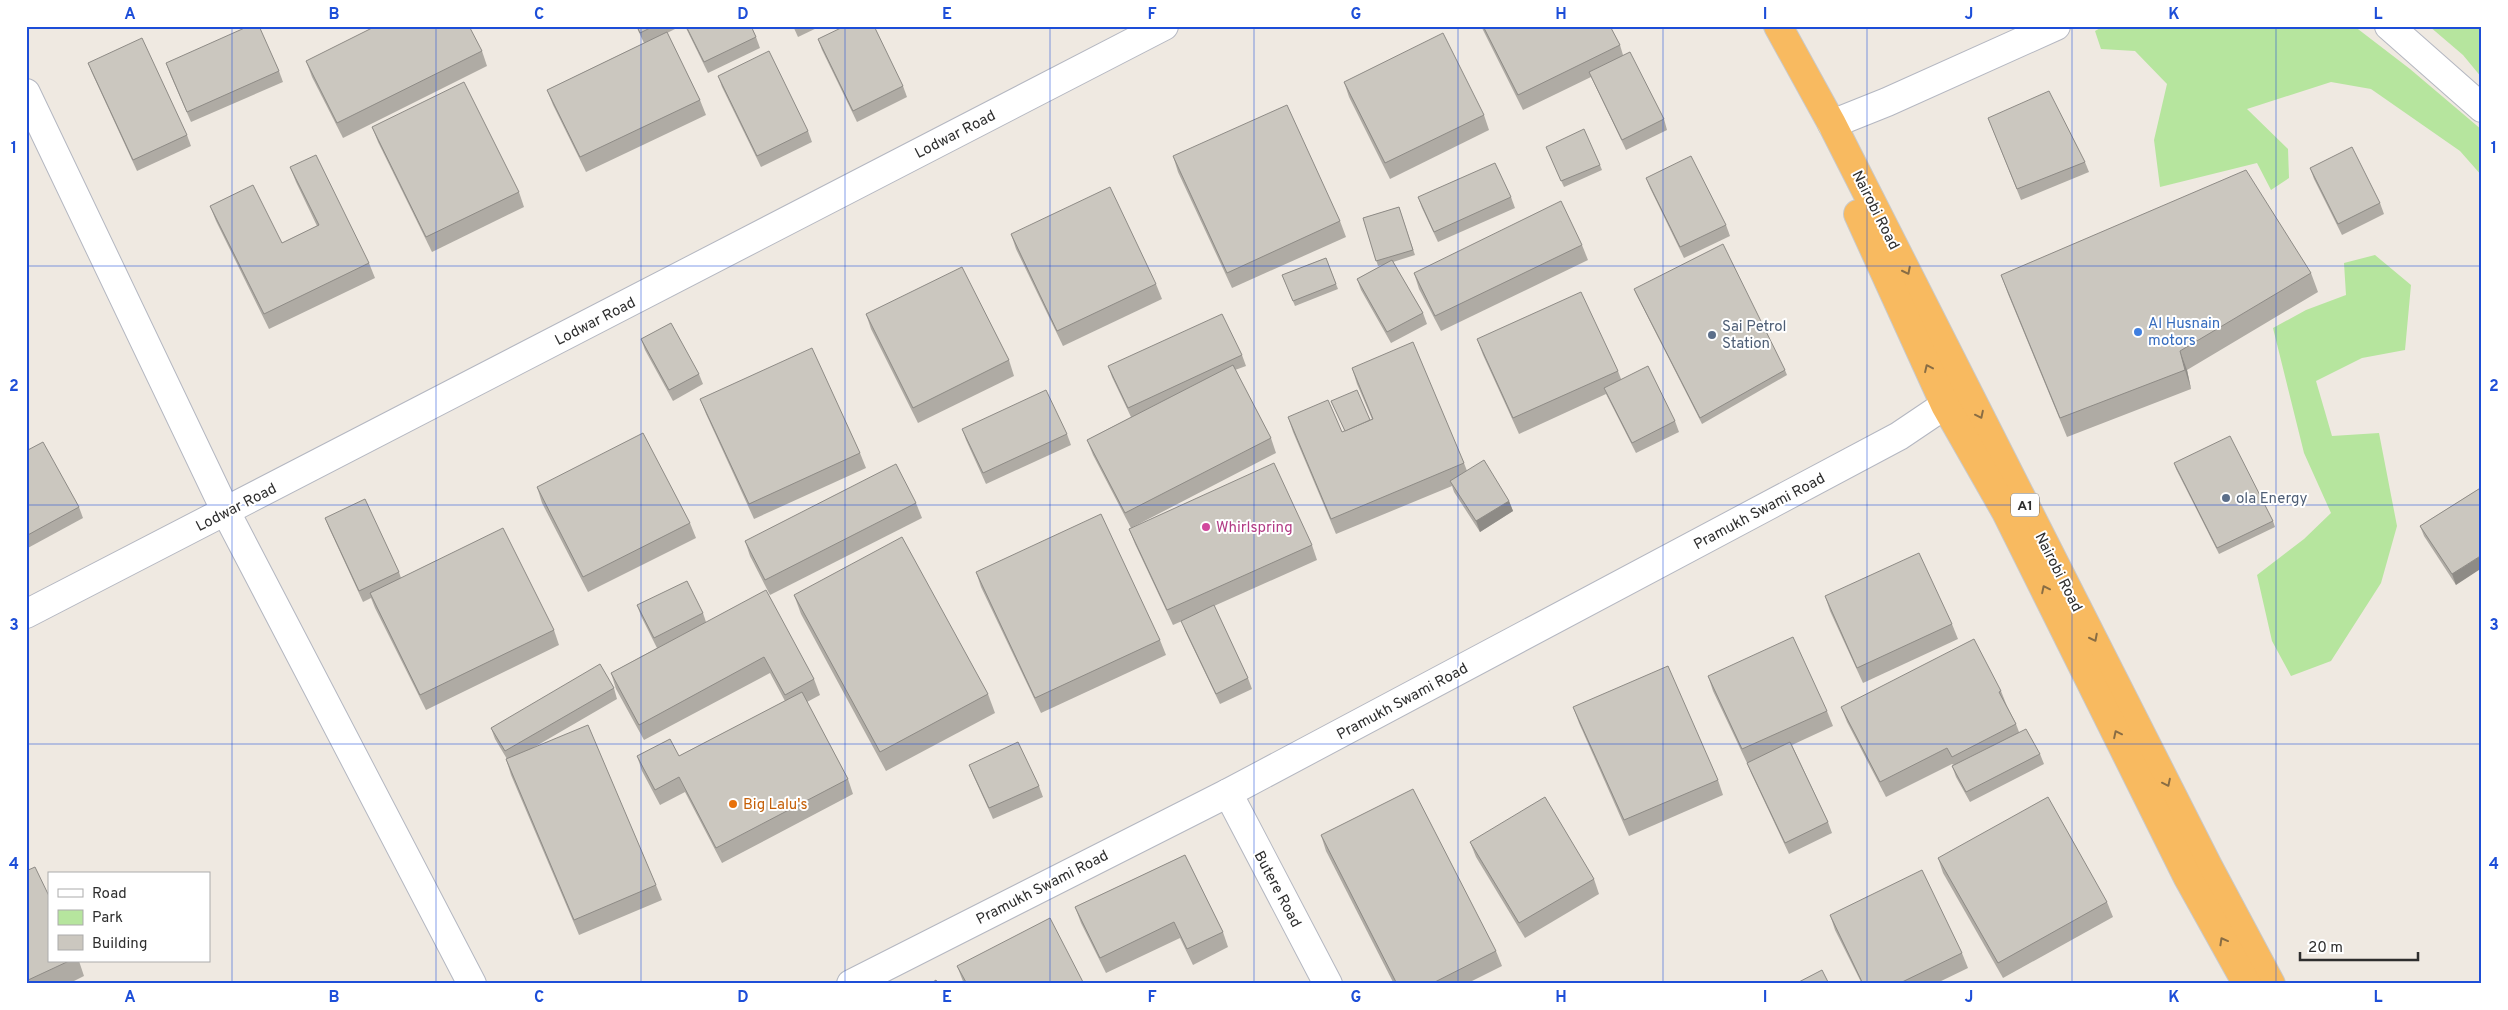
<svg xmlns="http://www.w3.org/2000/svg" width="2508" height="1010" font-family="Overpass,sans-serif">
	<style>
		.green { fill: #b6e59e }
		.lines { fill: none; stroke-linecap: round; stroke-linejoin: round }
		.minor-casing { stroke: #b4b7c1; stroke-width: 30 }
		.tertiary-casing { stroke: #b4b7c1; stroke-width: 30 }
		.secondary-casing { stroke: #b4b7c1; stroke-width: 30 }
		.trunk-casing { stroke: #c9c9c9; stroke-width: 30 }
		.minor { stroke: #fff; stroke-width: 28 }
		.tertiary { stroke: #fff; stroke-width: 28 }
		.secondary { stroke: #fff; stroke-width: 28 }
		.trunk { stroke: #f8ba60; stroke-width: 28 }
		.wall { fill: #afaba4 }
		.shaded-wall { fill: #8e8b86 }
		.building { fill: #cbc7bf; stroke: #8e8b86 }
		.oneway { stroke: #896d44 }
		.grid { fill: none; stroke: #1d4ed8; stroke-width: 1; stroke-opacity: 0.55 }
		.shop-dot { fill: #3f7fe0; stroke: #fff; stroke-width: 2 }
		.service-dot { fill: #5c6f8a; stroke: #fff; stroke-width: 2 }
		.hotel-dot { fill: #d1479c; stroke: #fff; stroke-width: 2 }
		.food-dot { fill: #e8710a; stroke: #fff; stroke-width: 2 }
		.labels { text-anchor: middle; stroke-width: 4; stroke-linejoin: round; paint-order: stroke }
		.shield { fill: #fff; stroke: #6d6d6d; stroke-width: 1 }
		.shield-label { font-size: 14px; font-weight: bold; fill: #2e2e2e }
		.street-label { font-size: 15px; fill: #2e2e2e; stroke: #fff }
		.shop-label { font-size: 15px; fill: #366cbe; stroke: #fff; text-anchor: start }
		.service-label { font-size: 15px; fill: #4e5e75; stroke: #fff; text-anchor: start }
		.hotel-label { font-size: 15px; fill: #b23c85; stroke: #fff; text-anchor: start }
		.food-label { font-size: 15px; fill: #c56008; stroke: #fff; text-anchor: start }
		.neatline { fill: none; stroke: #1d4ed8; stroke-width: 2 }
		.grid-label { font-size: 16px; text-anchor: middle; font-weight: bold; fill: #1d4ed8 }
	</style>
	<rect width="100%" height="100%" fill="#efe9e1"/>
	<g class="green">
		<path d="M2104,26H2354L2410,69L2482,130V176L2460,151L2371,89L2331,82L2247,109L2288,149L2289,178L2271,190L2257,163L2160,187L2154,140L2167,84L2135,51L2101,49L2095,31Z"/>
		<path d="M2429,26H2482V78L2463,55Z"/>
		<path d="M2375,255L2411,285L2405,350L2362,358L2316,381L2332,436L2379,433L2397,526L2381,583L2331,661L2291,676L2272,641L2257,575L2304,539L2331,513L2304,453L2273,328L2306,310L2346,295L2344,263Z"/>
	</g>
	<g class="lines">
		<defs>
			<g id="minor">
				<path d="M2389,26L2482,108"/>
				<path d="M26,93L226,512L472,984"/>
				<path d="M26,614L1164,26"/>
				<path d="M1228,793L1328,984"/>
			</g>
			<path id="tertiary" d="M1832,124L1887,102L2056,26"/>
			<path id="secondary" d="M851,984L1228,793L1899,436L1945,405"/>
			<g id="trunk">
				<path d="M1778,26L1832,124L2208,866L2271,984"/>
				<path d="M1858,214L1945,405L2006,512L2188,878L2247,984"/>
			</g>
		</defs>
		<use href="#minor" class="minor-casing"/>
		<use href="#tertiary" class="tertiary-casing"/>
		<use href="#secondary" class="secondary-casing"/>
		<use href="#trunk" class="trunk-casing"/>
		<use href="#minor" class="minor"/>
		<use href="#tertiary" class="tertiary"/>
		<use href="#secondary" class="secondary"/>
		<use href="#trunk" class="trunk"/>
	</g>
	<g class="wall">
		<path d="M636,26H674L675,29L667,33L700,100L706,115L586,172L553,105L547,90L644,43Z"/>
		<path d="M685,26H751L756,37L760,48L708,73Z"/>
		<path d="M793,26H821L798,37Z"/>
		<path d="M1481,26H1610L1620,45L1623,55L1664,119L1667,130L1626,150L1591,77L1523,110Z"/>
		<path d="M818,39L903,86L907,97L857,122L822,50Z"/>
		<path d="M482,51L487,66L343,138L312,77L306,61Z"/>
		<path d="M88,63L187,135L191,146L137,171L92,73Z"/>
		<path d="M166,63L279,71L283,82L191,122L170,74Z"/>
		<path d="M718,76L808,131L812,142L761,167L722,87Z"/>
		<path d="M1344,82L1484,115L1489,130L1390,179L1349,97Z"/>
		<path d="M1988,118L2085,162L2089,172L2021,200Z"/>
		<path d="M372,127L519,192L524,207L432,252L378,142Z"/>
		<path d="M1546,147L1600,165L1602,170L1564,187Z"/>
		<path d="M1173,156L1340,221L1346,237L1232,288L1178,172Z"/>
		<path d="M290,167L369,263L375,278L269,329L216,221L210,206L282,243L317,226L296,182Z"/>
		<path d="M2310,168L2380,203L2384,214L2342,235L2314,179Z"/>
		<path d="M1646,178L1726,225L1730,236L1684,258L1650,188Z"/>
		<path d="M1418,197H1511L1515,208L1438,242L1422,208Z"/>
		<path d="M1399,207L1415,255L1393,262L1423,313L1427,324L1391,343L1361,290L1357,279L1383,265L1378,266L1363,218Z"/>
		<path d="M1011,234L1156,284L1162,299L1063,346L1016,249Z"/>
		<path d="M1582,245L1588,260L1441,331L1419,289L1414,273Z"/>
		<path d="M1326,258L1338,289L1295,306L1282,275Z"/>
		<path d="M2311,273L2318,292L2187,370L2191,389L2067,437L2008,294L2001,275Z"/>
		<path d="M1634,289L1785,370L1787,375L1702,424L1636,294Z"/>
		<path d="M866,314L1009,360L1014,376L918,423L871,329Z"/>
		<path d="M641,339L699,374L703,384L673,401L645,350Z"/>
		<path d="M1477,339L1618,371L1621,379L1675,421L1679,432L1636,453L1606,394L1519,434L1483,355Z"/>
		<path d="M1242,355L1246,366L1235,370L1271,438L1276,453L1133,527L1312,545L1317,560L1214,606L1248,678L1252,689L1220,704L1185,631L1182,621L1173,625L1135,544L1129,529L1131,528L1093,455L1087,440L1131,417L1112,377L1108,366Z"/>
		<path d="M1352,368L1464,463L1467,471L1509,501L1513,511L1480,532L1454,492L1452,486L1336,534L1293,432L1288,417L1342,432L1345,431L1331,401L1370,420L1372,419L1357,384Z"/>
		<path d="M700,399L860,453L866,468L754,519L706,414Z"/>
		<path d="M962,429L1067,434L1071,445L986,484L966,440Z"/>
		<path d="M26,451L79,507L83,518L26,549Z"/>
		<path d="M2174,463L2273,521L2275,527L2219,554L2176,469Z"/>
		<path d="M537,487L690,523L696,538L588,592L542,503Z"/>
		<path d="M2482,487L2456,585L2424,536L2420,526Z"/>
		<path d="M916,503L922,518L770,595L750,556L745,541Z"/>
		<path d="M325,518L399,572L401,578L554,630L559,645L426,710L375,608L371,598L363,602L329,528Z"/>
		<path d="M976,572L1160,640L1166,655L1041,713L981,587Z"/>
		<path d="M794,595L988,694L995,713L886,771L801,614Z"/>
		<path d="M1825,596L1952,624L1958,639L1863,683L1830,611Z"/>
		<path d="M637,605L703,613L706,622L814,679L820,695L807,702L848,779L853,794L722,863L685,792L660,805L642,771L637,756H679L785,701L770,673L644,740L616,689L611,673L657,648L641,616Z"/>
		<path d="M1708,676L1827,711L1833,726L1792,745L1828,822L1832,833L1789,854L1751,773L1747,763L1713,691Z"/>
		<path d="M614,688L617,699L531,749L656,885L662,900L579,935L511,775L506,759H507L495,739L491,728Z"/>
		<path d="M2001,691L2007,706L2016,724L2019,732L2040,754L2044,764L1970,802L1956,777L1952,766L1954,765L1952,764L1886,797L1847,722L1841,707Z"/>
		<path d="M1573,707L1718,780L1723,795L1629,836L1579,723Z"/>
		<path d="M969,765L1039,786L1043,797L993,819L973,775Z"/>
		<path d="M1321,835L1496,951L1502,966L1466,984H1394L1326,851Z"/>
		<path d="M1470,842L1594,879L1599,894L1525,938L1476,857Z"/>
		<path d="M1185,855L1223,932L1228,947L1193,965L1180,938L1106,973L1081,923L1075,907Z"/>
		<path d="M1938,858L2107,902L2113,917L2003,978L1943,873Z"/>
		<path d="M26,871L49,961H79L84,976L68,984H26Z"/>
		<path d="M1830,915L1962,953L1968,968L1935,984H1862L1835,930Z"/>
		<path d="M957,966L1084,984H964Z"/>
	</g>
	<g class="shaded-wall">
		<path d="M2180,351L2187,370L2191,389L2185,370Z"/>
		<path d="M1509,501L1513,511L1480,532L1476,521Z"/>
		<path d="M2482,555V568L2456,585L2452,574Z"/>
	</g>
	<g class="building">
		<path d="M249,26H259L279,71L187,112L166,63Z"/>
		<path d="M376,26H469L482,51L337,123L306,61Z"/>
		<path d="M637,26H654L640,33Z"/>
		<path d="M686,26H751L756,37L704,62Z"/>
		<path d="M845,26H874L903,86L853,111L818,39Z"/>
		<path d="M1483,26H1610L1620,45L1518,95Z"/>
		<path d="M667,32L700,100L580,157L547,90Z"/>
		<path d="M1443,33L1484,115L1385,163L1344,82Z"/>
		<path d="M142,38L187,135L133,160L88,63Z"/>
		<path d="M769,51L808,131L757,156L718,76Z"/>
		<path d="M1630,52L1664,119L1622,140L1589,72Z"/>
		<path d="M464,82L519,192L426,237L372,127Z"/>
		<path d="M2049,91L2085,162L2017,189L1988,118Z"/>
		<path d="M1287,105L1340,221L1227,273L1173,156Z"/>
		<path d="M1584,129L1600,165L1561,181L1546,147Z"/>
		<path d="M2352,147L2380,203L2338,224L2310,168Z"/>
		<path d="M316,155L369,263L264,314L210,206L253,185L282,243L319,225L290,167Z"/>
		<path d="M1691,156L1726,225L1680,247L1646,178Z"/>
		<path d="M1495,163L1511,197L1434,232L1418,197Z"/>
		<path d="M2246,170L2311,273L2180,351L2185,370L2060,418L2001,275Z"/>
		<path d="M1110,187L1156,284L1057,331L1011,234Z"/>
		<path d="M1561,201L1582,245L1435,316L1414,273Z"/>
		<path d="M1399,207L1413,250L1376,261L1363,218Z"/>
		<path d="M1723,244L1785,370L1700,418L1634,289Z"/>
		<path d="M1326,258L1336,284L1293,301L1282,275Z"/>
		<path d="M1392,260L1423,313L1387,332L1357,279Z"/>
		<path d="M962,267L1009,360L913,408L866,314Z"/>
		<path d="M1581,292L1618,371L1513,418L1477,339Z"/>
		<path d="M1222,314L1242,355L1128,408L1108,366Z"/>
		<path d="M671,323L699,374L669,390L641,339Z"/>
		<path d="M1413,342L1464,463L1331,519L1288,417L1328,400L1342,432L1373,419L1352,368Z"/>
		<path d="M812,348L860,453L749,504L700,399Z"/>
		<path d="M1233,365L1271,438L1125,513L1087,440Z"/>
		<path d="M1648,366L1675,421L1632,443L1604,388Z"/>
		<path d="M1046,390L1067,434L983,473L962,429Z"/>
		<path d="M1357,390L1370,420L1345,431L1331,401Z"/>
		<path d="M643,433L690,523L583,577L537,487Z"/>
		<path d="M2230,436L2273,521L2217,548L2174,463Z"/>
		<path d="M43,442L79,507L26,536V451Z"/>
		<path d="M1484,460L1509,501L1476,521L1450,481Z"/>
		<path d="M1274,463L1312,545L1167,610L1129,529Z"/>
		<path d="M896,464L916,503L765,580L745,541Z"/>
		<path d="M2482,487V555L2452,574L2420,526Z"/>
		<path d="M365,499L399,572L359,591L325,518Z"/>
		<path d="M1101,514L1160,640L1035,698L976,572Z"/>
		<path d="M503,528L554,630L420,695L370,593Z"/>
		<path d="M902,537L988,694L880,752L794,595Z"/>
		<path d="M1919,553L1952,624L1857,668L1825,596Z"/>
		<path d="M687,581L703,613L654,638L637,605Z"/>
		<path d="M766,590L814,679L785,695L764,657L639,725L611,673Z"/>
		<path d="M1214,605L1248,678L1216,694L1181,621Z"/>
		<path d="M1793,637L1827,711L1742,749L1708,676Z"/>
		<path d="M1974,639L2001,691L1999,692L2016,724L1952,757L1947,748L1880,782L1841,707Z"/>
		<path d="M600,664L614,688L505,751L491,728Z"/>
		<path d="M1668,666L1718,780L1624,820L1573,707Z"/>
		<path d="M802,692L848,779L716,848L679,777L655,790L637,756L670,739L679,756Z"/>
		<path d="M588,725L656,885L574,920L506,759Z"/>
		<path d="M2026,729L2040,754L1966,792L1952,766Z"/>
		<path d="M1018,742L1039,786L989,808L969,765Z"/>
		<path d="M1790,742L1828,822L1785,843L1747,763Z"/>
		<path d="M1413,789L1496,951L1431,984H1397L1321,835Z"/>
		<path d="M1545,797L1594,879L1519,923L1470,842Z"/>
		<path d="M2048,797L2107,902L1998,963L1938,858Z"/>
		<path d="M1185,855L1223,932L1187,949L1174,922L1100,958L1075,907Z"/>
		<path d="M35,867L49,896V961H69L26,981V871Z"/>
		<path d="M1922,870L1962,953L1898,984H1863L1830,915Z"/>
		<path d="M1050,918L1084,984H967L957,966Z"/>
		<path d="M1822,970L1829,984H1795Z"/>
		<path d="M936,980L938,984H930Z"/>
	</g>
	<defs><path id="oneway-chevron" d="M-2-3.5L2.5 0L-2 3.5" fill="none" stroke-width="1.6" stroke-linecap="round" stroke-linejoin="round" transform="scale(1.25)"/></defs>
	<g class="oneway">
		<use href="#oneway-chevron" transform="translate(1907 271) rotate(63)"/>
		<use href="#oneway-chevron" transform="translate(1928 368) rotate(-115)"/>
		<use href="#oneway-chevron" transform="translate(1980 415) rotate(64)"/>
		<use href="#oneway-chevron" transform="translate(2045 589) rotate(-116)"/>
		<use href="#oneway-chevron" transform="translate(2094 638) rotate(63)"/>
		<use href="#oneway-chevron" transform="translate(2117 734) rotate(-116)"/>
		<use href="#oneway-chevron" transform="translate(2167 783) rotate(64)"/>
		<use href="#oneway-chevron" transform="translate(2223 941) rotate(-119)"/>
	</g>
	<path class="grid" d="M232,26V984M436,26V984M641,26V984M845,26V984M1050,26V984M1254,26V984M1458,26V984M1663,26V984M1867,26V984M2072,26V984M2276,26V984M26,266H2482M26,505H2482M26,744H2482"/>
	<circle class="shop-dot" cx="2138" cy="332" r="5"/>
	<g class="service-dot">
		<circle cx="1712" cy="335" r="5"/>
		<circle cx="2226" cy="498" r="5"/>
	</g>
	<circle class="hotel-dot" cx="1206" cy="527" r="5"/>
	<circle class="food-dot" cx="733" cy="804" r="5"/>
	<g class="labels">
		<rect class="shield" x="2011" y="493.5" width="28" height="23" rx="4"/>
		<g class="shield-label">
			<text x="2025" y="510">A1</text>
		</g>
		<g class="street-label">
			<text transform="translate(955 134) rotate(-27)" y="5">Lodwar Road</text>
			<text transform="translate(1876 210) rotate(63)" y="5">Nairobi Road</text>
			<text transform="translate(595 321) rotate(-27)" y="5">Lodwar Road</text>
			<text transform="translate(236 507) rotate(-27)" y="5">Lodwar Road</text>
			<text transform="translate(1759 511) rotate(-28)" y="5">Pramukh Swami Road</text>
			<text transform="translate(2059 572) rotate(63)" y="5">Nairobi Road</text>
			<text transform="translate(1402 701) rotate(-28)" y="5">Pramukh Swami Road</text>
			<text transform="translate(1042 887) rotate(-27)" y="5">Pramukh Swami Road</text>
			<text transform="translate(1278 889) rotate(62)" y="5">Butere Road</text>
		</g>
		<g class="shop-label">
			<text x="2148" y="328">Al Husnain<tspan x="2148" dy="17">motors</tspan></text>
		</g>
		<g class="service-label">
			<text x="1722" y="331">Sai Petrol<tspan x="1722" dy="17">Station</tspan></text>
			<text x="2236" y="503">ola Energy</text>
		</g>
		<g class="hotel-label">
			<text x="1216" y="532">Whirlspring</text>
		</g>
		<g class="food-label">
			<text x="743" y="809">Big Lalu's</text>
		</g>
	</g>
	<rect width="2508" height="1010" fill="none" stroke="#ffffff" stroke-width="55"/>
	<rect x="48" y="872" width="162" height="90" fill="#ffffff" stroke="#ababab"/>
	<rect x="58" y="889" width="25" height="8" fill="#ffffff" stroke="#ababab"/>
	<text x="92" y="898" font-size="15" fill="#2e2e2e">Road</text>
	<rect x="58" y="910" width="25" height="15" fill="#b6e59e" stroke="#ababab"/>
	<text x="92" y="922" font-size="15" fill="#2e2e2e">Park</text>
	<rect x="58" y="935" width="25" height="15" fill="#cbc7bf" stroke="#ababab"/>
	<text x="92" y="948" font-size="15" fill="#2e2e2e">Building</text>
	<path d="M2300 952v8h118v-8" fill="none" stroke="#2e2e2e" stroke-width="2.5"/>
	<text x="2308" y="952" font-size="15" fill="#2e2e2e" stroke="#ffffff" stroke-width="4" paint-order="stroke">20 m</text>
	<rect x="28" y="28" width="2452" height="954" class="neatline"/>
	<g class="grid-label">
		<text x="130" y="19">A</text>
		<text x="334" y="19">B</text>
		<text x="539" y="19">C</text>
		<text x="743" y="19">D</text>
		<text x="947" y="19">E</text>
		<text x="1152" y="19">F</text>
		<text x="1356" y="19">G</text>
		<text x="1561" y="19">H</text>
		<text x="1765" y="19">I</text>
		<text x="1969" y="19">J</text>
		<text x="2174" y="19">K</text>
		<text x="2378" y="19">L</text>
		<text x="14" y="153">1</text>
		<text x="2494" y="153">1</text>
		<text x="14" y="391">2</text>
		<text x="2494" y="391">2</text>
		<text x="14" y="630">3</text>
		<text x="2494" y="630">3</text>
		<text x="14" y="869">4</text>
		<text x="2494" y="869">4</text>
		<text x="130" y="1002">A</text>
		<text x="334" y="1002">B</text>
		<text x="539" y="1002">C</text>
		<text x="743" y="1002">D</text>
		<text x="947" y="1002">E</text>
		<text x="1152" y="1002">F</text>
		<text x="1356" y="1002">G</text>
		<text x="1561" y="1002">H</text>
		<text x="1765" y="1002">I</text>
		<text x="1969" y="1002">J</text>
		<text x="2174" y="1002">K</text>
		<text x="2378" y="1002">L</text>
	</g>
</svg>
